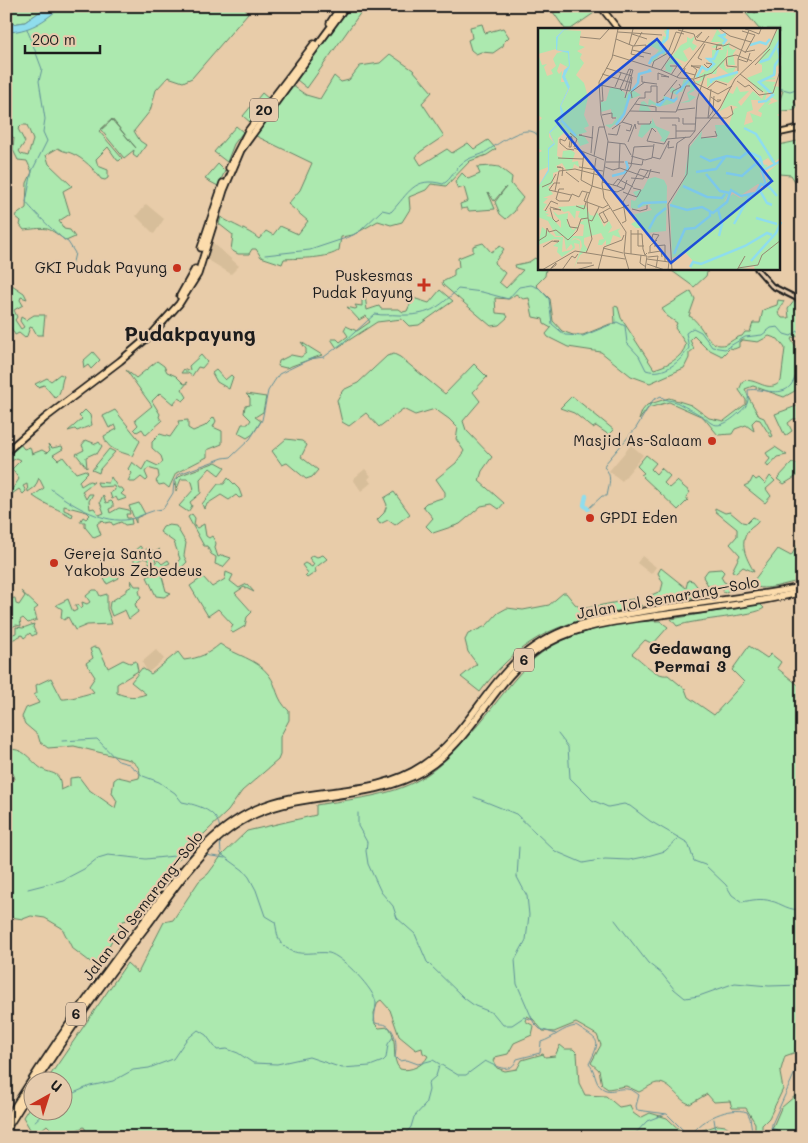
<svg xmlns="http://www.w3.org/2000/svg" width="808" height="1143" font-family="Mali,sans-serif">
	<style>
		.built { fill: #d7be9a }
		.green { fill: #ace9af; stroke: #648266; fill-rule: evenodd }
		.water { fill: #8fdded; stroke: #619099 }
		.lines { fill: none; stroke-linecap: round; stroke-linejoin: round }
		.stream { stroke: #619099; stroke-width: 1 }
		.river { stroke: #8fdded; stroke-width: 4.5 }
		.minor-casing { stroke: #1c1c1c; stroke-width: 7 }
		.major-casing { stroke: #1c1c1c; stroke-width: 8 }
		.highway-casing { stroke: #1c1c1c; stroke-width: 9 }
		.minor { stroke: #e6cbad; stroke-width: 3 }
		.major { stroke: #fcdcac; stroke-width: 4.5 }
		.highway { stroke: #fcdcac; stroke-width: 5.5 }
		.poi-dot { fill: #c8321e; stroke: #e6cbad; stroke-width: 2 }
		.labels { text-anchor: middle; stroke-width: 4.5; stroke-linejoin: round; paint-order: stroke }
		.shield { fill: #e6cbad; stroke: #595048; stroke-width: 1 }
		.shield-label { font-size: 14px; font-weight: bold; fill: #1c1c1c }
		.poi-label { font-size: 15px; fill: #1c1c1c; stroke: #e6cbad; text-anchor: end }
		.street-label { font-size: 15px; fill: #1c1c1c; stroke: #e6cbad }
		.neighbourhood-label { font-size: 16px; font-weight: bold; fill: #1c1c1c; stroke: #e6cbad }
		.district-label { font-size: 20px; font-weight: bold; fill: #1c1c1c; stroke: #e6cbad }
		.inset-river { fill: none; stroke: #8fdded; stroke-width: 2.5 }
		.inset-road { fill: none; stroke: #968671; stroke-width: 1 }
		.view { fill: #1d4ed8; fill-opacity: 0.15; stroke: #1d4ed8; stroke-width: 2.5 }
		.inset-edge { fill: none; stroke: #1c1c1c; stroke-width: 2.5 }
	</style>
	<rect width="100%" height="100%" fill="#e8cca9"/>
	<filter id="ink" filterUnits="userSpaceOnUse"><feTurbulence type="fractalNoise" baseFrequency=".02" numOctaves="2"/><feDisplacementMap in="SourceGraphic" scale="10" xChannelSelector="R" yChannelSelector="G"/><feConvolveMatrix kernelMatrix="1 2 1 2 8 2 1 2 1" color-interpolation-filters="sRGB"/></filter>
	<g filter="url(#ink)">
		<g class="built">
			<path d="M146,204L164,219L154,234L136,216Z"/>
			<path d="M211,241L239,266L231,274L205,258Z"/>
			<path d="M631,445L643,455L622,481L609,471Z"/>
			<path d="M365,469L371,476L368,479L371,483L361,491L353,479Z"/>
			<path d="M642,556L656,567L651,574L637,563Z"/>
			<path d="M156,650L164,659L150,671H147L142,662Z"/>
		</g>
		<g class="green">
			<path d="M6,6H48L25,22L6,25Z"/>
			<path d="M61,6H243L248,13L192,78L183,82L168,77L156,90L150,111L134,131L140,141L146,145L137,158L133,155L134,150L124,158L101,130L112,120L136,148L112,119L99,131L122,158L119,161L117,160L108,147L96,159L98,166L108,170V178L105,180L101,179C94,169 84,159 73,154C67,151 63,152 58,148L46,155L49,164L72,186L63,191L70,214L59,221L64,229L70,230L75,237L66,241C48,227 49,227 24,230L20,225L21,221L15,216L26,208L27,183L32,172L27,161L18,160L13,150L14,138L6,130V32C24,32 48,19 61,6ZM22,125H27L33,140L28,156L21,154L19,151L25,142L18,129Z"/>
			<path d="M350,6H357L361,12L307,88L297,80Z"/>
			<path d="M562,6H589L594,13L571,29H565L553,12Z"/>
			<path d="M740,6H746L755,13L758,11V6H802V104L797,99L794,101L797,107L795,110L782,111L780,117L779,102L783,91L779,89V29H759Z"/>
			<path d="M482,24L485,33L503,28L509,37L504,42L503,46L493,53L481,52L476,54L471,50L468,40L472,38L470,27Z"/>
			<path d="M390,54L413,70L432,92L422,103L444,136L420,152L416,157L421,165L447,149L452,153L468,143L474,149L488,140L496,149L487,155L470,161L446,186L431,184L426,190L409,197L410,209L402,222L391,225L378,221L353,235L341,237L339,250C329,259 299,258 284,259L282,264L261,257L256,249H252L249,254H238L231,250L233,235L219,224L221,217C234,226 247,229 259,239L266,231L273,235L280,226L298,234L308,221L288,204L300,190L312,163L254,135L293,86L306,95L320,99L334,76L341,82L349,80L360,66L380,63Z"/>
			<path d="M262,93L269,99L251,123L243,116Z"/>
			<path d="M236,126L243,132L234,144L227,162L214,152Z"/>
			<path d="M802,140V192L791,175L779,174V145Z"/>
			<path d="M218,164L225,171L218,186L205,179Z"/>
			<path d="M492,166L499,167L512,177L511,184L523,198L515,208V211L506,219L500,214L495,202L506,187L494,201L488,192L495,209L469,211L467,208L461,209L460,204L468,201L464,187L458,189L455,182L462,173L468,179L480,174L477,167Z"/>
			<path d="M483,243L491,252L500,246L504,249L494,263L505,273L499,282L506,288L523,270L516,268L515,265L529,262L535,258L539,261V269H546L545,276L536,285L550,299L553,321L562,331L573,335H583L610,324H615L614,306L618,307L621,318L654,369C667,365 682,359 686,344L675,328L677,323L667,316L662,309L691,291L695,299L689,316C700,320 707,345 720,345C728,346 734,337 742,336L745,332H750L753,323H760L763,310L777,305L778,300L784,301L778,313L782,318H789L788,309L795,300L800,303L797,310L802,311V337L796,336L791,339L795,346L802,347V365L798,369L802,374V387L784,397L753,386L745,389C749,399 754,407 759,416L764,418L773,436L771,437L760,420L756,419L752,423L754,431L746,425L735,429L732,434L718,435L703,417L669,402L648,408L639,420L642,411L647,405L669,398L691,405L709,418L724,421L746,404V400L739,390L743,381C757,377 768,395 781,381L785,348L778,339L769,336L758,342L743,340L739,342V347L734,349L730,348L722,356L706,348L694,336L690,340L694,349L689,353V358L684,368L650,383L631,376L601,352L568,347L548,337L546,334L551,328L544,324L543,319L533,317L529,298L523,299L516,294L509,299L495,298L496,313L506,314L508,317L499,325L491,326L443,285L442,282L454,276V270L459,267L458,258L473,252V246Z"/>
			<path d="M662,269H708L706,276L694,287L672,271Z"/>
			<path d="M12,285L24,293L27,299L21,297L20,300L23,305L14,310L17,317L15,320L21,329L24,327L20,321L21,317L26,320L34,315H45L43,335H37L33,328L30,327L27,336L25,338L19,333L15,335L9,324H6V307L10,306L6,289Z"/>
			<path d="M440,290L453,301L419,325L409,326L402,319L377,322L337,348L331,339H337L340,342L348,336L344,330L346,326L357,331L370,322L366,316L359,320L347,307L355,309L357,308L355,305L362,306V295L365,296L367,310L379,306L381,309H399L403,312L407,311L413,298L429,303Z"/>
			<path d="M301,342L322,355L286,368L278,366L279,361L291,355L301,357L306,353V349Z"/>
			<path d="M93,352L100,360L91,369L88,365L84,368L83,361Z"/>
			<path d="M394,354L400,357L445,394L474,364L487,377L473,392L480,401L463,421L466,430L492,457L482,471L479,481L504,503L499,509L492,504L481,506L460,524L433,533L426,526L433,518L423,506L426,503L445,497V492L436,479L456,463L464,451L456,439L458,428L449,419L435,409L415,415L403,409L379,427L366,413L349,426L342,422L337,400L343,390L358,383L387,356Z"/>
			<path d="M201,355L207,362L202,368L198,367L192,376L188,373H181L184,369L187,371L190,370L189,366Z"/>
			<path d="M157,361L164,366L167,372L176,376L184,384L188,382L182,389L187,397L183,401L178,398L173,404L160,393L152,401L160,414L159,417L162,421L146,435L142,429L137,432L134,429L138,425L135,420L152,406L126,370L136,378Z"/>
			<path d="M216,370L225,380L231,375L233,377L229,389L217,382L212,373Z"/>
			<path d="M60,374L64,376C60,384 63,392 55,398L44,385L38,387L35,384L47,378L51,381Z"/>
			<path d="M246,394L266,397L263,412L255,417L261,421L253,434L247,438L238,433L242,424H248L251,420L244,413L245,406L250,405V398Z"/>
			<path d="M572,396L614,430L609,435L596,426L593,428L574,413L560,408Z"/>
			<path d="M802,404V419H793L788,423L792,431L785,436L775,414Z"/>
			<path d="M85,410L90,415L92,425L77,431L75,429L68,431L82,419L79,416Z"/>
			<path d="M115,410L140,441L132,456C119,451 107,450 104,436L117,429L115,425L109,428L103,416Z"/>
			<path d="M214,417L216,421L213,427L222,431V444L207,450V457L176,473L169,488L164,484L159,485L156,481L159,477L158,471L148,468L145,472L148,479L146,481L141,477L135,482H129L128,481L132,473L128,469L132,462L142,470L147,461L158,466L163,462L161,456L152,448V442L160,434L170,437L179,424L178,421L188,420V428L193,431L205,426Z"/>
			<path d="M286,439L302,441L307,445L301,457L318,470L312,477L306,479L287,463L282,465L272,451Z"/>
			<path d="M86,440L96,444L99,442L102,446L97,454L95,453L86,457L87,468L76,454L84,450L82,445Z"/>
			<path d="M20,444L24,449L30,447L32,454L42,450L47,453L50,450L48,444L52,448L62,446L63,449L53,455L58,460L63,457L76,473L85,470L88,472L79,481L81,486L89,481L94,482L82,491L86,499L89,494H93L89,501L90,509L94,508L99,515L104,513L100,502L103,495L106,503L111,501L113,503V507L109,509L110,513L119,508L129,510L130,514H126L127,518H131L132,524L125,525L121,522L113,525L111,522L105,523L102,520L97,524L101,535L94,538L85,527V522H80L83,517L86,519L90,515L87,512L64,506V510L73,514L72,517C59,509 47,506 33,496L44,488L39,478L35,487L28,492L27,484L23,486L26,491L23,494L19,489L12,494L11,491L19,479L12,469L21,460L17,458L8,463V457Z"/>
			<path d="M775,447L787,455L777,457L768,467L766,464L770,459L766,453Z"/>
			<path d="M109,449L115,452L100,469L99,473L92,470Z"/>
			<path d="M646,455L656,463L651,469L656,474L661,468L670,476L664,483L669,488L677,481L690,492L686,497L688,500L678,510L641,475L644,473L637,466Z"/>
			<path d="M216,462L225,467L219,475L210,468L200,479L201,493L190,502L192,506L188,512L179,506L194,489L192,482L187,479H181L176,491L175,481L181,475Z"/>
			<path d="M792,463L802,465V473L784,484L777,479Z"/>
			<path d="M770,476L775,481L766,489L771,496L765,503L744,486L750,483L753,477L756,480L759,478L765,484Z"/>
			<path d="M111,477L118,488H122L124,491L121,494L127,498L118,501L116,497L112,499L110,493L115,490L114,486L99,487L97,482L108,483Z"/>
			<path d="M228,478L239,489L242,497L239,498L236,495L229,500L221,495L207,504L204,509L202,504L218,484H224Z"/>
			<path d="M394,492L410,514L395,525L388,520L380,524L377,520L384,513L387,505L384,498Z"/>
			<path d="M139,503L145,514L136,518V523L129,506Z"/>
			<path d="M715,508L725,513L730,512L742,522L747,523L753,517L759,520C757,525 752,526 748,531C738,546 748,560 754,572L743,567L736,573L732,571L740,555L730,544L737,536V529L715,511Z"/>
			<path d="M192,514L195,518L194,526L197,528L204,524L206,536L209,538L212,536L216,543L215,548L218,557L222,555L231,558L223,567L215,564L216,557L211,554L207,546H204L188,517Z"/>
			<path d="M169,525L176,526L186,543L184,556L187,562L179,570L175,565L180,559L174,542L160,532L163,527Z"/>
			<path d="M802,537V581C786,582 766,593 752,585L751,584L778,549L791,556Z"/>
			<path d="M140,546L144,551L148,548L155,552L160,549L153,556L156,560L150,564L147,559L143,558L134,564V551Z"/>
			<path d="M313,555L317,557L323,555L327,559L315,568L316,572L307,578L305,576L308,573L302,565L305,563L312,567L314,564L309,558Z"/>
			<path d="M158,560L162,564L168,560L170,563L164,566L165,571L161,573L166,591L171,593L164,597L156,596L147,577L152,574L149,568Z"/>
			<path d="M114,567L119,578L107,584L102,575Z"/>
			<path d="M661,568L686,588L688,580L693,581L700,590L701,596L685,599L684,595L681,594L679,597L663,598L658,603L650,602L649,596L661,591L663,583L658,573Z"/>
			<path d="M721,569L724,572L721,577L724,582L735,587L724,593L722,588L713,585L709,587L703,577L708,570Z"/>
			<path d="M226,572L233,575L230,581L239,588L247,584L254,592L244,587L235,593L252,612L247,617L245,626L233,633L230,631L233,625L218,609L208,616L190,586L203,577L212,587L225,579Z"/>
			<path d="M131,580L135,586H142L139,591L141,598L135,604L138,612L129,619L125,610L112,616L109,608L110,602L127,591V589L132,586Z"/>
			<path d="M93,590H97L100,596L107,594V609L112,624L87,625L75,630L68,617L64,620L61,618L62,609L56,605L68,599L73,612L77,610L75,605H78L81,609L83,607L82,602L87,604L90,602L86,596Z"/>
			<path d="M21,591L38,607L34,610L37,620L28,623L23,618L20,620L21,626L16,625L6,630V594L7,599L15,598L16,604L19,605L25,596Z"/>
			<path d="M563,593H566L575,604L582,609L633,599L642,606C568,621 527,629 480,692L461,677L477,664L468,652L465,640L468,634L486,626L498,613L507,608L523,610L549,605Z"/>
			<path d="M760,604L764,608C756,616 695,619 677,626L671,619Z"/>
			<path d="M660,621L668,627L653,644L645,640L632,654C643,661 655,677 668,675L685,689L688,697L714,715L744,682L732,670L749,646L767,658L771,654L781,662L777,668L802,688V918L800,919L802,1050L785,1056L780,1073L783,1089L769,1118L762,1125V1131L755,1134V1123L746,1108H732L730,1101L714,1102L707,1094L690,1104C678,1101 671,1082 657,1083C651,1084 644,1090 639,1092L626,1086L608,1089L602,1085L599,1070L591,1063L601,1045L597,1035L576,1023L554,1032L543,1031L533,1019L527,1016L525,1021L534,1026L532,1035L514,1043L508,1054L495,1057L493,1061L497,1068L505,1071L517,1069L522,1060L543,1054L545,1057L555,1056L560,1045L565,1049H573L577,1053L579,1083L585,1095L606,1096L619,1107L630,1105L633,1113L640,1118L650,1113L667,1118L687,1137H103L96,1130L87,1132L84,1127L59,1137L47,1125L34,1136L23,1117L32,1103V1110H62V1080H47L127,963L138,973L164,922L173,920L199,881L208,874L222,855L247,831L316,815V805C350,799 389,797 420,779C443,766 460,745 478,725C497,703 513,678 535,658C566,632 620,620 660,621ZM381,1000L390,1010L399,1036L416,1050L422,1048L423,1053L428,1056C424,1065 410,1072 400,1069C390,1059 399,1041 389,1027L379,1028L375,1024L374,1013L378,1002Z"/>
			<path d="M34,624L33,627L36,634L32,636L30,633L24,638L22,635L12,640L9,637L6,638V632L11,635L16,633V627L23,628Z"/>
			<path d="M220,644C236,656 256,658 269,675C278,687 275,698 289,711V720L280,737V755L278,760L242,791L228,811L184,853L162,878L136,918L123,921L97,967L72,948L62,928L45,918L31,916L23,919L10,917L6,913V786L15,779L13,773L6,769V750C24,746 30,761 42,769C48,773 56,772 59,778C61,782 60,786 61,790L70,786V778L79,777L88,789L115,808L117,801L112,793L114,780L118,777L131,780L139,778C142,770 137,764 130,760L74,746L48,748L40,742L38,735L25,724L22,717L26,708L39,703L34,695L37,693L36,685L51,678L62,699C66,700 88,694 94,692L89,686L95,677L86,663L93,658L90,649L94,647L99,648L108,668L123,660L130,663L136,661L138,671L117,684V693C126,697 136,698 146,694L131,682L142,668L151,674L178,652L184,660C200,658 208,654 220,644Z"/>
			<path d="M802,1090V1137H774L775,1132L772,1129L781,1108Z"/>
			<path d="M718,1125L726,1126L742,1137H695L700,1131Z"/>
		</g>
		<path class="water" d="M48,6H61C46,21 28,32 6,32V25L25,22Z"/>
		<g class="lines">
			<g class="stream">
				<path d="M27,29L42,69L39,81L45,119L43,132L47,141L32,171L26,202C30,208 62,240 68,242L75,253L73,262"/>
				<path d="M802,39L797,43L802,71"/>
				<path d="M779,88L790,91L799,88L802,79"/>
				<path d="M265,255L310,250L349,237L360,231L382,210L391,212C409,193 414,176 443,184C452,179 454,170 461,164C468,158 474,157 482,154C494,148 528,118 539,137"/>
				<path d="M51,489C70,504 100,522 125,520C137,519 149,510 163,509L173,493L174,481L179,474L223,458L231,457L250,439L262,420L268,391L279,374L310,359L324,357L344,342L375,314C383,316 390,314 399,315C427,316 438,309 458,289L482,292L508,299L519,287L531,285L539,288L549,299L552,324L565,335L583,336L617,322L625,326L627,343L639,356L646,370C664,376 680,362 689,348L686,333L693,328L701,332L712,347L725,349L745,337L762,335L771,328L778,327L784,334L791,336L802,328"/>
				<path d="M588,509L602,496H607C609,485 613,475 604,467L605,464L636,428L653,400L661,396C666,402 672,399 678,403C687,408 694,411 702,416C706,418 708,421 711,423C721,429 732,419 739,413C748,406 749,401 748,390C763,387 783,400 793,382C798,374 796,364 802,356"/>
				<path d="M558,734L568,747L570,778L592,800L608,807L624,804L630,806L650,821L688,843L694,861L705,865L726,885L732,895L742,902C752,900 761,898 771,901C781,903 790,912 802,909"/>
				<path d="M62,741L97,739L118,761L129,764L143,776L159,782L175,793L182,802C198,805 219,811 220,830"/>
				<path d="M474,797L516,814L555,851L583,863L605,859L629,860L644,857L665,851L678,839"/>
				<path d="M358,813V826L367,842L366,851L368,864L374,877L381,892L393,906L397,918L415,934L427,962L464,998L475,1006L493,1013L503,1025H512L524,1017L533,1020"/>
				<path d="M220,839L221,854L243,870L249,877L256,890L265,916L275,922C278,934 276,942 288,949C300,957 316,951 329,953C342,956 375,990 376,1003C376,1009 374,1016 374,1022C378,1025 382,1023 386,1025C397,1031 397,1047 395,1057L399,1061L407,1060L418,1064L433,1060L458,1075H466L485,1061C497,1067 511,1075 517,1059L540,1053L541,1042C554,1038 562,1028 576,1026C599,1041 602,1038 589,1064C596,1071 594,1083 602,1088C613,1096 623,1081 639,1095L636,1106L637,1110L667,1114L688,1135L692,1134C702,1119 729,1106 747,1112L750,1118L753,1137"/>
				<path d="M519,847L517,877L527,896L529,915L526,940L515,960L517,984L534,1023L540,1029L556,1034"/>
				<path d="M205,855L225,858"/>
				<path d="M28,889L63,880L84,869L98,858L108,855L146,859L193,854"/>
				<path d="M615,920L648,963L662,974L674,989L685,998L699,996L735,983L769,986L802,985"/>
				<path d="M62,1098L90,1086L113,1081L133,1070L149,1068L173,1059L186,1040L198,1030L206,1035L217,1050L227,1049L238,1053L253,1063L277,1064L309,1057L342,1068L370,1066L383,1061L386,1058L388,1044L393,1037"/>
				<path d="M33,1123L47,1110"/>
				<path d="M771,1128L777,1130L781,1137"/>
				<path d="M403,1137L411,1127L414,1117L425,1105L429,1090L428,1083L436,1076L439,1066"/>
				<path d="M632,1137L647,1121L665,1114"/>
				<path d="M714,1137L716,1131L714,1119"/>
				<path d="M771,1137L772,1124L797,1068L796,1055L799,1049L802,1050"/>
			</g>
			<path class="river" d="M586,496L584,505L588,509"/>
			<defs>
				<path id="minor" d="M757,269L772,286L802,301"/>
				<g id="major">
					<path d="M600,6L618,29"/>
					<path d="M779,133L802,128"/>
				</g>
				<g id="highway">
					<path d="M330,23L341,6"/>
					<path d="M229,168L248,131L314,44"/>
					<path d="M201,248L223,183"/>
					<path d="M180,296L195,269"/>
					<path d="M6,452L45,418L120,361L152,334L179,304L198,274L224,190L241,150L346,6"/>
					<path d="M37,1080C72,1026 109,974 149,923C179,882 208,835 256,814C310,790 371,801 423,771C473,741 492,681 539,649C573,625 614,622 654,616C703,609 753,604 802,592"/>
					<path d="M6,1121C46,1055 90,993 136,932C171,886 203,833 256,809C309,785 373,799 423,765C465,737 484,688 522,656C563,621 614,616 665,608C711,601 757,596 802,587"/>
					<path d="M6,1130L32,1088"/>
				</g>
			</defs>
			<use href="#minor" class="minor-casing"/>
			<use href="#major" class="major-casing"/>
			<use href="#highway" class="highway-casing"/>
			<use href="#minor" class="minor"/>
			<use href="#major" class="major"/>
			<use href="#highway" class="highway"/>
		</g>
	</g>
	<g class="poi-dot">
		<circle cx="177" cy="268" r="5"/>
		<path d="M421.5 277.5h5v5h5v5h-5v5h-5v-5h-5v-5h5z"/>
		<circle cx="712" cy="441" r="5"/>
		<circle cx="590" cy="518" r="5"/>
		<circle cx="54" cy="563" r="5"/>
	</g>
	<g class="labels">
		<g class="shield">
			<rect x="250" y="98.5" width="28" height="23" rx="4"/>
			<rect x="514" y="648.5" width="20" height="23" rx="4"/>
			<rect x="66" y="1002.5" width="20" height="23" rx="4"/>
		</g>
		<g class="shield-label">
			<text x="264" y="115">20</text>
			<text x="524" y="665">6</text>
			<text x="76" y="1019">6</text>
		</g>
		<g class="poi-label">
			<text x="167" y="273">GKI Pudak Payung</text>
			<text x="413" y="281">Puskesmas<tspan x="413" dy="17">Pudak Payung</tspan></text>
			<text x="702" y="446">Masjid As-Salaam</text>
			<text x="600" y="523" text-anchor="start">GPDI Eden</text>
			<text x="64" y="559" text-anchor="start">Gereja Santo<tspan x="64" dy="17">Yakobus Zebedeus</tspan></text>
		</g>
		<g class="street-label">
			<text transform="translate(668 598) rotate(-10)" y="5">Jalan Tol Semarang–Solo</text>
			<text transform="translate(143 906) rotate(-52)" y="5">Jalan Tol Semarang–Solo</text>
		</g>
		<g class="neighbourhood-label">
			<text x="690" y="654">Gedawang<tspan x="690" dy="18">Permai 3</tspan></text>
		</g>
		<g class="district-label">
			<text x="190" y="341">Pudakpayung</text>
		</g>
	</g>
	<g transform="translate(538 28)">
		<rect width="242" height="242" fill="#e8cca9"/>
		<path d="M0,1H26L18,9V21L0,26L4,37L9,36L6,39L9,48L15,46L13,42L18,38L15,31L19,25L29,23L31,28V40L22,35L19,43L21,46L24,43L23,54H29L30,61L22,78L23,93L11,104V109L16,115L10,120V131L11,120L17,116L12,105L25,92L23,78L32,60L27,48L32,38L31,23L19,22V10L26,2L43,3L41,17L47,19L39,23L44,26L42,30L46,35L38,47L46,55L50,69L46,87L51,98L46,100L49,104L39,107L46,108L51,115L42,118L39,111L27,104L20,110L19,128L24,130L25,123L33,122L37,125L34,134L40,133L41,139L36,136L35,140L29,143L24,135L18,138L21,143L15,145V155L10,159L15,166L5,170H10L5,175L9,176L5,182L10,183L7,185L11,186L8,188L13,189L23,200V193L17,187L15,183L20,187L30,185L29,195L35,202L41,196L34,208H45L46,197L41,195L46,192L40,189L42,183H38L37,191L31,183L26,184L20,179L47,177L52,187L56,188L59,184L66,199L71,193L74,199L70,205L83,200L80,203L83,210L75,207L72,216L68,217V212L64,217H60L61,212L66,211L63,205L46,210V216L50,222L42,227L36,240L44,218L43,213L41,211L36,210L33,213L37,211L42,213L41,224V216L36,215L37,220L24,229L19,224L20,219L15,218L23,212L16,211L0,217L4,199L17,209H25L24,224L33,222L35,219L33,216L28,222L26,208H18L10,193L0,189V159L11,142L9,133L10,139L0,143V125L4,123L0,120V94L4,90L0,87ZM131,1V10L124,18L128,20L127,28L123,25L118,32L110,36L121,22L109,16L119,10L124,14L125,8L129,9L126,3ZM175,1H179L183,6L188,7L186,18L192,14L191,19L195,22L199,20L195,26L197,37H190V19L186,36L188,41L198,39L194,46L200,45L190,55L178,52L169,59V50L177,51L191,46L180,38L178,46H171L160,56L157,53H161L163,50L160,48L167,43L164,40L159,50L157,49L164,37L169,41L175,35L170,33L174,30V22H185L184,16L177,20L173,19L184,14H173L179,2ZM240,1H242V36L238,39V46L232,49L237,50L238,47L237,51L224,53L238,54L235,58L242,59V85L239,87L242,89V130L234,135L230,130L223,134L221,129L220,128L223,136L230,137L222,145L227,158L220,156L203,167L193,162L186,174L195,166L202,170L229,160V145L242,134V242H217L216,238L199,242H152L155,233L147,224L134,230L132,177L146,152L151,120L164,103L163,110H179L177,97H191L196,81L200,79L193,77L182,83L190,64L195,66L199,58L202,64L211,63L200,74L203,78L215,63L224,71L227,64L220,62L209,50L224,44V37L220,35ZM229,64L234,65L233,69L240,73L230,77L233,73L230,71L220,83L224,85L223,89L212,85L215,94L206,97L209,84L215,82L213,72H227ZM157,8L154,15L159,18L155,23L152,19L145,23L150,32L147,34L136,29L144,37L131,36L135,40L133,45L125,42H128L127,37L143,17L149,14V9L153,11ZM146,51L158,57L156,63L150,66L158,69L151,74L142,75L151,72L149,65L154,61L149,56L144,64H138L140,69L136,75L120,79L114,76L110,79L113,83H101L103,74L106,73L110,77L111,71L121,77L126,68L137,72L139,67L132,64L133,59L142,63ZM72,60H81L87,65L86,70L93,61L103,67L90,72L85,90L72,100L67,97L74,96L79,89H74L73,81L63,84V74L68,73ZM114,90L118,98L132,104L127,114L122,113L124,110L118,100H113L104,110L100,108L103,97L114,95ZM117,149L126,152L129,158L128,203L107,205L104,200H98L93,196L98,193V188L94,187L114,182L111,178L114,175L98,181L93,180V172L97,173L99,170L95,164L105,161L110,151Z" fill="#ace9af" fill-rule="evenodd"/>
		<path d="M26,1H33L26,2L20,9L19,22L31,23L32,38L27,48L32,59L23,78L26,85L25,92L12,105L17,116L11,121V143L0,159L10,142V120L16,115L11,104L23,93L22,78L30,61L24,49L26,42L31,38L30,25L18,22V9Z" fill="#8fdded"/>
		<path class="inset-river" d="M185,16L188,12L182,8L188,6M212,17L222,14L228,16L232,11M222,34L231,31L242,12M111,36L114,30L126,23L122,17L129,11L130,1M159,49L164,39L169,42L176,36L170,31H176L180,22M173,55V52L200,44M94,63L100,55L101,46L112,43L111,41M138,66L152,51M220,74L228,73L235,67L221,54L236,47L237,37L242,30L240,20M118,76L122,77L128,70L136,73L139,70M24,93L38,108M78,97L86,86L92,66M206,100L218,106L237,136M162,128L172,133L189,128L202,130L210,124L222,129L225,139M158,144L178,141L187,129M188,145L204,148L222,132M168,146L182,163L192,165M74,148L86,145L90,140L88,133M228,155L239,168M145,158L169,169L184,170L187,166M221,161L229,175L234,177M132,177L149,182L164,179L175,185L189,174L193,162L203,168L218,165L223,156L228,158L224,143L243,133M100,179L105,175L129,174M180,181L184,196L181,208M218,190L239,196M196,196L213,165M111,201L118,188L128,180M136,226L147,201L157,200L172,188V184M213,233L238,205L243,194M152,239L155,234L163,236L207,218L229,205L234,207"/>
		<path class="inset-road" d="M80,1L74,30L61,54L63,87L70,113L64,156L66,170L88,204L86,225L91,242M182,1L192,8L213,14M140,2L156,6L158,12L185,18L191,16L207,24L217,22M211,2L221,6L223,1M204,3L217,7L207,25M80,4L124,7M94,6L109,11M42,9L62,11L71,1M158,9L164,4L159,10M78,11L95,18L108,17V21M91,17L95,1M95,18L94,22L113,26M96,18L104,4M183,20L178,22L179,17H184M94,22L93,26L106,29M75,27L123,42L136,23L145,1M188,30L189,38L199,39M200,31L209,34L212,25M164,32L160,30L167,16M166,36L170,40L174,36L168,35M153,37L159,42L156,50M217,37L232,21M132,38H139L133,47M114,39L116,33L130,25L138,4L146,6M68,40L94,48M147,40L146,44L157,47M162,40L153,38H163M123,42L141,50L156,51L174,45L189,29L198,27L214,33M200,43V31L211,2L207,1M64,46L94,55M202,46L225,64M104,48V54L119,56M139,49L171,8M155,51L157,55L180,66L194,58M120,52V45L131,49L123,48M199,53L207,59L211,57L221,67L235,65L242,43M62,57L92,63L94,49M119,58V75L126,71M77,59L83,45M87,61L93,42M169,61L178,53L189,57M84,63L82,61L91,41L95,42M126,68L139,52M173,69L180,74L183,72H179M87,70L95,42M94,70L93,64L107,54M133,71L135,63L143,59L141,56M63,73H65L64,57M97,76L118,79V84M139,82L157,80M92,83L138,84L148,58H152M64,87L74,85V90H78M122,90H141V94M145,90V96H157M157,90H189L195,86L193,78M170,90L173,61M170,90L175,83L176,68M100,93V96H112L113,93M84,94L94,97L92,103L88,102M134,97H138V110M74,101L84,94L101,70H107V64H113V58H119M138,103H157M157,103L159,72L167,46M118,104L114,100L109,113L126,116L129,111M32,105L39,111L36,119M70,106L79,107L82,97M44,107H41L55,110M33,108L34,110L33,119H31ZM163,110L179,108L177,103M129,111L152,109L157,103M70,114L87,116L93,127M90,114L97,96L98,101M22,115V111L27,113L30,108L31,112M22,115L29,121L36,122M36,120L66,132M53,125L55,98M56,128L61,99H67M93,128L107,132L114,130L116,116M114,129L122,131L131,113L130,120L136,119M20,130L45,131M68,134H86M90,135L104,137L105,132M93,138L96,119L115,118M23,139H19L25,140L24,148M41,139L65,143M67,139L75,142L82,140L110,150L113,141M81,140L82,115M28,144L41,154M134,149L139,115L148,109M93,150L105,151L110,143M43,152L54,158L58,130M43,152L46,124M64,154L79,158L93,138M22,155H16L11,162L33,167M75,157L80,151L95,159M79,158L86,161L89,152M4,159L13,155L18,146M95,160L103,162L99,169L90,166L102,141L122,145M65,161L79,164L86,161M17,163L21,143L37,141L64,148M49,165L46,173L65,180L70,177M21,173H31L34,166L41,169L44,163L52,165M21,173L18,171L21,161H26M38,178L46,181L48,174M12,179L23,182L15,181M12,180L15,191L18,194L21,192M94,181L102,183L109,181V177M7,183L13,173L20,176M75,183L91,177M65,184L70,193L66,195L61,186L72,180M29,191L32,199L40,200M51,192L54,193L61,179M84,195L88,193L85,174L90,166L85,164M100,202V218H106M93,206H104L105,221L107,227L109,225M114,210L115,206L121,207L117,213M0,213L8,208L9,200L11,204L18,202L30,212L39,203L43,191L50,190L49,172L54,158L64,161M116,218L127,217V233M5,219L14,213L20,214L21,213H16M65,220L85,225M37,223L87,231M112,224V218L119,212M48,225L54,211L50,190M86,225L109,228L107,242M110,225L123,223L124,229M93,226V202M103,227L102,235L108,239M110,229L120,228L118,240M109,231L131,234L130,242M39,235H54M109,236L127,242M200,240L220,237L224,227L243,212M4,242L37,223M11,242L18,237V235L13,240M24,242L34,228L37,230L40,226M38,242L56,237M60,242L66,219L84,212L86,207M134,242L130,176L149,146L151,117L182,80L197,51L231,19L239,1M199,242L207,228"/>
		<path class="view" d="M119,11L234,153L133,235L18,93Z"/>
		<rect width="242" height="242" class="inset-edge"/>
	</g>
	<rect width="808" height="1143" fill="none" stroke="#e6cbad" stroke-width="25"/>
	<rect x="12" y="12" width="783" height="1118" fill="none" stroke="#1c1c1c" stroke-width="2" filter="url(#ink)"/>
	<g transform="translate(48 1096) rotate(39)"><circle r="24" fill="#e6cbad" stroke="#958573"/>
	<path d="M0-4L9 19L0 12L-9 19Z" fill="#c8321e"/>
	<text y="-8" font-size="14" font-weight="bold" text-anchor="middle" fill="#1c1c1c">U</text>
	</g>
	<path d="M25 45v8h75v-8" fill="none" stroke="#1c1c1c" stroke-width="2.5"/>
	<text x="32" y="45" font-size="15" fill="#1c1c1c" stroke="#e6cbad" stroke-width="4" paint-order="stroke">200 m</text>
</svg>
